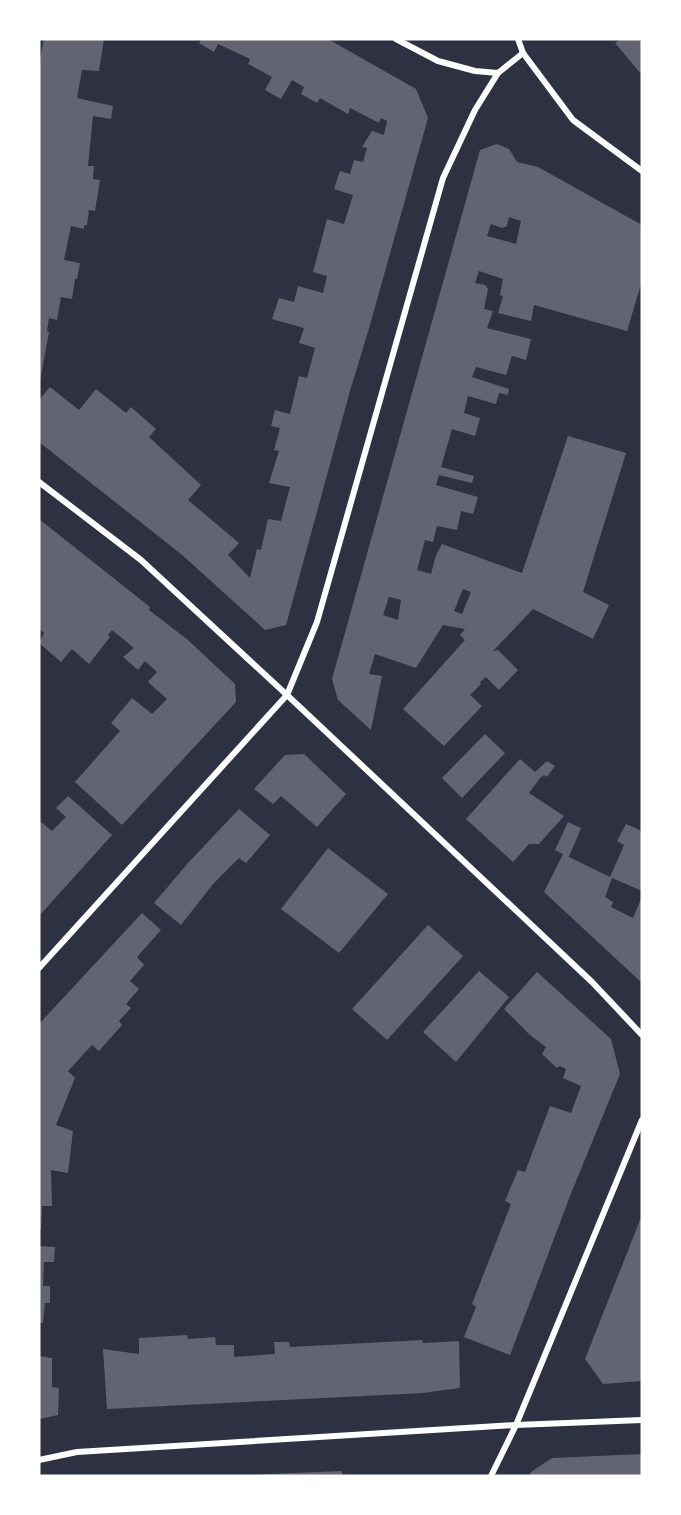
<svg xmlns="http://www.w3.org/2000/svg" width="681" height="1515" font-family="'Fira Sans',sans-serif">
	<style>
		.building { fill: #626471; fill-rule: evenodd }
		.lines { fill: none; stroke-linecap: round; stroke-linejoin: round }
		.minor { stroke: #fff; stroke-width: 6 }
	</style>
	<rect width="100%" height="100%" fill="#2d3142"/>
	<g class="building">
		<path d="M44,39H104L99,71L82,70L77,98L113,106L111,119L93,116L88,166H94L93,179L100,180L95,211L89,210L87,225H84V229L71,226L64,260L80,263L77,279H75L72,299L61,297L57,320L49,318L47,331L49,332L40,381L39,64Z"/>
		<path d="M202,39H328L416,89L428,118L370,325L350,391L286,625L265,630L181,554L39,442V400L50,387L79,410L96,389L126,413L131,407L156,429L149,437L201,485L188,500L239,543L228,555L250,578L257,549L261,550L268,519L281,521L290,487L269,483L279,451L274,450L280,428L271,426L275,410L290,414L299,376L307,378L315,348L299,343L304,328L272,319L279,298L294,302L298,286L323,293L327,276L313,272L327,219L344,224L353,195L334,189L340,171L350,174L354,160L363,162L367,148L362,147L372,131L384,135L387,121L381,118L379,123L350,108L348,114L320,98L317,103L301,94L304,87L292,80L281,99L265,90L272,77L248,64L250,59L218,44L214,52L199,43Z"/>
		<path d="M621,39H642V75L615,43Z"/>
		<path d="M497,144L509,149L517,162L538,167L642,225V281L627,331L534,305L531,321L498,313L503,296L500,295L503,279L479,271L475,283L485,285L488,289L484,309L493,311L487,328L531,339L526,360L512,356L506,375L476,367L472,377L509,389L508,395L499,393L496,404L468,396L464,413L480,418L475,436L452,429L441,467L474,476L472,483L439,475L436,485L478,497L473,514L461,511L457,530L437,526L433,542L425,540L417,570L431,574L436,555L442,544L522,573L568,436L626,453L583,592L609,605L593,639L533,609L493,651L498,650L518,670L499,690L486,677L480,682L481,684L470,695L482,706L444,746L403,709L465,640L460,635L465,629L443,625L416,668L375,654L369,674L382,676L371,730L338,700L332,679L480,150ZM509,217L521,221L516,244L487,236L491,224L502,228L507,226ZM463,589L471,592L462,614L454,611ZM389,597L401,600L398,620L383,615Z"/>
		<path d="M39,519L150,607L149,610L188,640L235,684L236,702L122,825L75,782L120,731L111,723L132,698L152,714L167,699L148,682L157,672L145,661L138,670L123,657L134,648L112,630L108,635L110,637L89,664L72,649L61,662L39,643L44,633L39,629Z"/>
		<path d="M485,734L505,753L462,798L442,778Z"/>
		<path d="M304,754L346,794L317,827L281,796L273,804L254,789L285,755Z"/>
		<path d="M520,759L535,772L547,761L555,766L547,777L544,775L540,778L529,793L564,816L539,844H529L513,862L466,819Z"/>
		<path d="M68,796L112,835L39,916V824L41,822L52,831L66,817L56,808Z"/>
		<path d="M239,809L270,835L246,863L239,858L213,884L181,925L154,903L188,863Z"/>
		<path d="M568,822L581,828L569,857L610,877L624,845L617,841L626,824L642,831V891L612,878L605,897L613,902L611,907L633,918L642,897V983L544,892L563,854L555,850Z"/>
		<path d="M328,848L388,894L339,953L281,909Z"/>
		<path d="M142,913L161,930L137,957L144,965L130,981L139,989L126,1004L131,1008L119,1021L122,1025L99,1051L92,1045L68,1071L75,1078L56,1125L73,1131L68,1173L51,1170L52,1206H42L41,1230L39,1229V1024Z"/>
		<path d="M428,925L463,956L387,1040L352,1009Z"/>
		<path d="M479,971L509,997L456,1062L423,1032Z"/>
		<path d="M537,972L611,1039L620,1074L572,1191L510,1355L464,1337L476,1307L472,1304L511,1204L505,1201L518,1170L525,1172L550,1106L571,1113L581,1086L563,1078L566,1069L560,1066L557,1068L542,1054L546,1047L530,1035L504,1009Z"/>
		<path d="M642,1215V1381L603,1384L585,1359Z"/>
		<path d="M39,1246L55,1247L54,1262H44L43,1286H50V1303H45L43,1323H39Z"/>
		<path d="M187,1335L188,1339L215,1337L216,1345H234V1357L275,1354L274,1342H289L290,1347L422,1340L423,1343L459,1341L460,1388L423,1393L107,1409L103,1349L139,1354V1338Z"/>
		<path d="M39,1356L52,1358V1387L59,1388L58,1415L39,1419Z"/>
		<path d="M642,1454V1476H529L531,1472L552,1458Z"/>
		<path d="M342,1471V1476H263V1474H269Z"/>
	</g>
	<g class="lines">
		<g class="minor">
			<path d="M396,39L438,61L475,71L498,73L523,53"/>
			<path d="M518,39L523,53L573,120L642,171"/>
			<path d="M39,482L141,560L287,695L592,982L642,1035"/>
			<path d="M39,968L287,695L317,622L443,178L475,110L498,73"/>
			<path d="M39,1460L77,1452L516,1425L642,1420"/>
			<path d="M491,1476L516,1425L642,1120"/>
		</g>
	</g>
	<rect width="681" height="1515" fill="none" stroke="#ffffff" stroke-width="81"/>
</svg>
